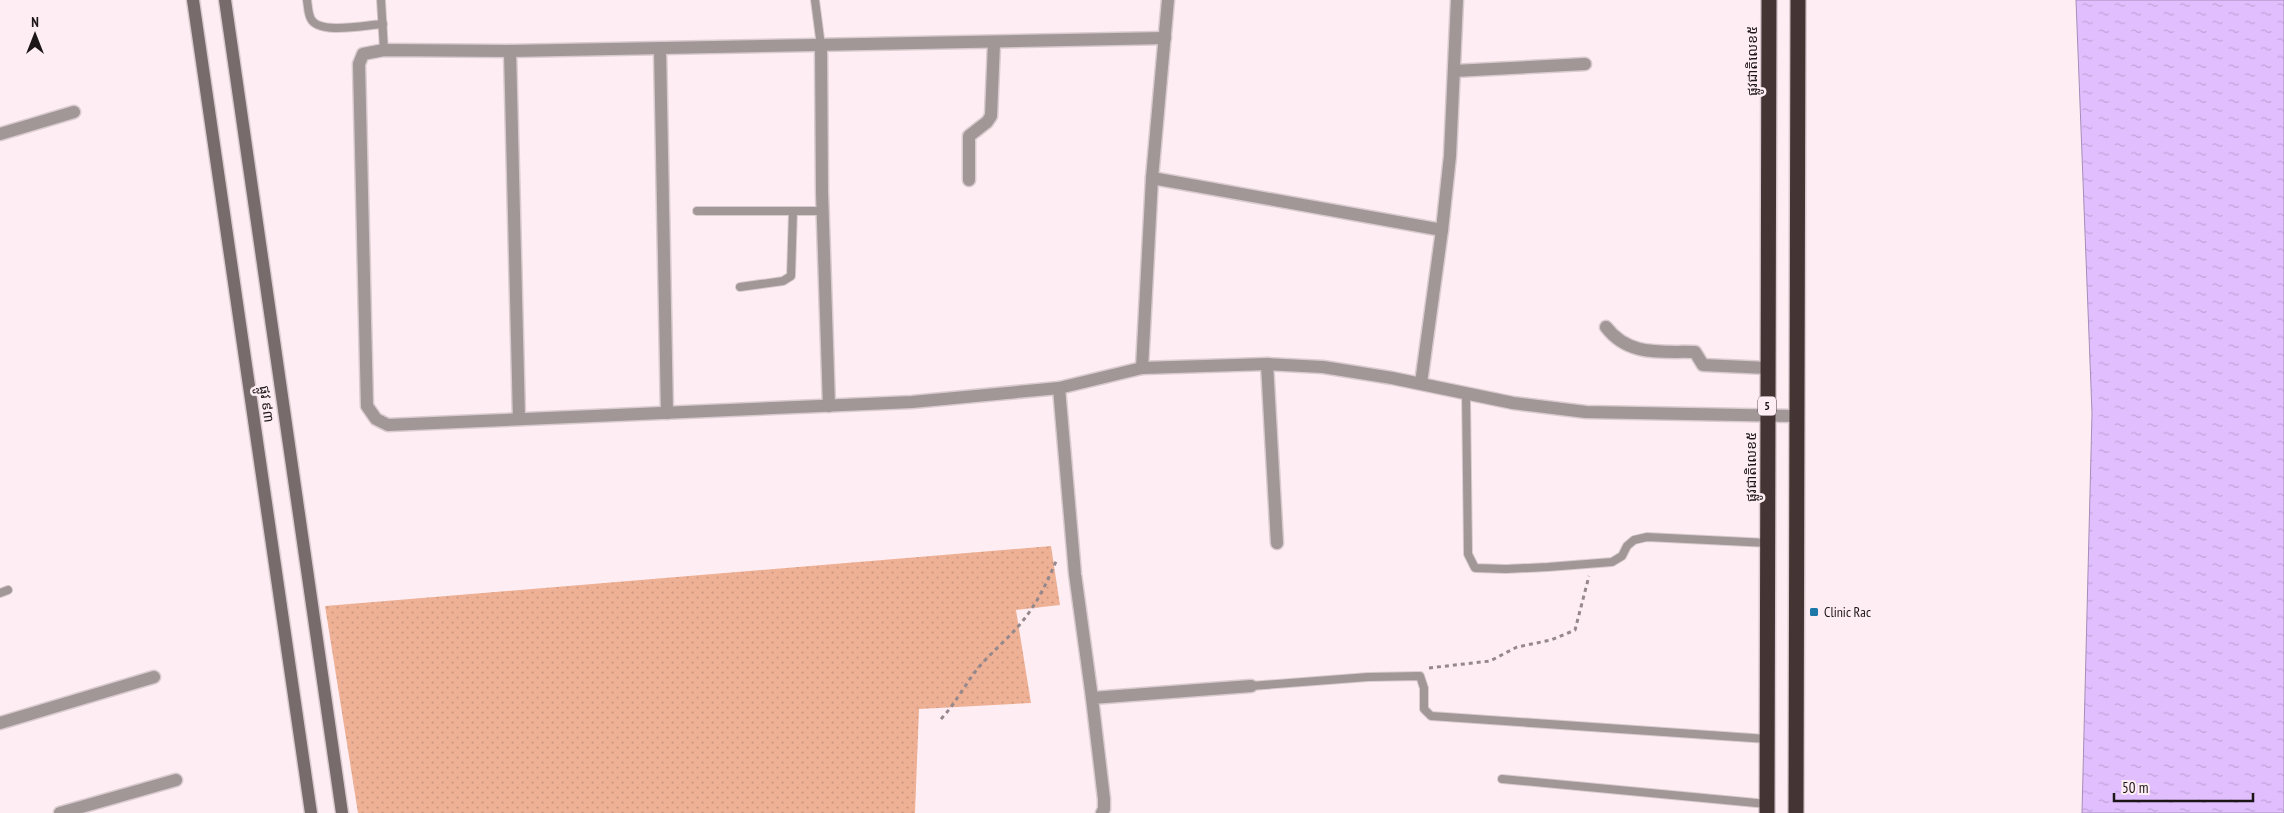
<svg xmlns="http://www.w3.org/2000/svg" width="2284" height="813" font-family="'PT Sans Narrow','Noto Sans Khmer',sans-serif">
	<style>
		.grass { fill: url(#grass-dots) }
		.water { fill: url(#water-ripples); stroke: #a68cb9 }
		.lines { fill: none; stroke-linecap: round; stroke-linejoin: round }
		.lane-casing { stroke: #dacbd0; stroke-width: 10 }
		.street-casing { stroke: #dacbd0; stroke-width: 15 }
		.secondary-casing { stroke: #dacbd0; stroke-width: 15 }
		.highway-casing { stroke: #dacbd0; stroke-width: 18 }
		.path { stroke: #94888c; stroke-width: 3; stroke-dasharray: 4 4; stroke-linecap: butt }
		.lane { stroke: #a09796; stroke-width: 8 }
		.street { stroke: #a09796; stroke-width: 12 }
		.secondary { stroke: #786b6b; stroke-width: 12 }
		.highway { stroke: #443433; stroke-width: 15 }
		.poi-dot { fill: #1e78a7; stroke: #feeef3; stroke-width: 2 }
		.labels { text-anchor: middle; stroke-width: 5; stroke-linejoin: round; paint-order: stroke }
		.shield { fill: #feeef3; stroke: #60575a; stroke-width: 1 }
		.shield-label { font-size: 12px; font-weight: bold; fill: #1d1619 }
		.street-label { font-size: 14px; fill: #1d1619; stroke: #feeef3 }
		.poi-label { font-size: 14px; fill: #1d1619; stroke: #feeef3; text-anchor: start }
	</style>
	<defs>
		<pattern id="grass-dots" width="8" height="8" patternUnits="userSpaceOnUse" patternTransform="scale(1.25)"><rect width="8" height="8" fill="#eeb196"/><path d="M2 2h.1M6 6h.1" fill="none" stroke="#cc9881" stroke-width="1.8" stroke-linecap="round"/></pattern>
		<pattern id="water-ripples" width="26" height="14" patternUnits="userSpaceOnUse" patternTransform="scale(1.25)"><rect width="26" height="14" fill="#e1bffe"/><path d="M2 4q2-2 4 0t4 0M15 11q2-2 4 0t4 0" fill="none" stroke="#c1a3d9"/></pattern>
	</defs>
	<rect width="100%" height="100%" fill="#feeef3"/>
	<path class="grass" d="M1051,546L1060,605L1016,610L1031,703L919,709L915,813H358L325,606Z"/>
	<path class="water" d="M2076,0H2284V813H2082L2092,413Z"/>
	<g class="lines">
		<defs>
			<g id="lane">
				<path d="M307,0C308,6 308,14 311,19C319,35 367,25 383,24"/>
				<path d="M381,0L384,50"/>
				<path d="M815,0L821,46"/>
				<path d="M697,211H823"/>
				<path d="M740,287L783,281L791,276L793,211"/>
				<path d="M1466,392L1468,554L1475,568L1506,569L1548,567L1612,562L1622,556L1627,546L1634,540L1647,537L1768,543"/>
				<path d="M0,593L8,590"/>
				<path d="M1251,686L1368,677L1420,676L1424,688V709L1431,716L1767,739"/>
				<path d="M1502,779L1767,804"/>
			</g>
			<g id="street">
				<path d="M1165,38L510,51L384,50L363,54L359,64L367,406L376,419L388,425L912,402L1059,388L1142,368L1267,364L1323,367L1392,378L1513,403L1586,412L1797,416"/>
				<path d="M821,46L822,192L829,406"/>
				<path d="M660,49L667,413"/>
				<path d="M510,51L519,419"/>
				<path d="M1454,71L1585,64"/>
				<path d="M0,134L74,112"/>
				<path d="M1152,178L1442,230"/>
				<path d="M969,180V136L987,122L991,116L994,43"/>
				<path d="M1606,327C1629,357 1661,351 1695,352L1703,365L1767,368"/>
				<path d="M1267,364L1277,543"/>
				<path d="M1142,368L1152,178L1168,0"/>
				<path d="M1421,383L1442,230L1450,156L1457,0"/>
				<path d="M1059,388L1075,574L1092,698"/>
				<path d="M0,723L154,677"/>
				<path d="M60,813L176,780"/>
				<path d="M1102,813L1104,809V799L1092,698L1251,686"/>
			</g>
			<g id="secondary">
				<path d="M193,0L311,813"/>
				<path d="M225,0L342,813"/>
			</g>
			<g id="highway">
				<path d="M1767,813L1769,0"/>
				<path d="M1796,813L1798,0"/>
			</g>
		</defs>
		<use href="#lane" class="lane-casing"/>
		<use href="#street" class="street-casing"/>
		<use href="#secondary" class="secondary-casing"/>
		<use href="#highway" class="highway-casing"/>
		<g class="path">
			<path d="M1429,668L1490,661L1517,647L1551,640L1575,630L1589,576"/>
			<path d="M941,719C956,703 965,684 979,667C990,654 1003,643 1014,631C1034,610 1046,585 1057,559"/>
		</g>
		<use href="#lane" class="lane"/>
		<use href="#street" class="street"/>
		<use href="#secondary" class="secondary"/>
		<use href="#highway" class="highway"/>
	</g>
	<rect class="poi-dot" x="1809" y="607" width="10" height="10" rx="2.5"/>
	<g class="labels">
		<rect class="shield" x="1758" y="396.5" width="18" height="19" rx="4"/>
		<g class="shield-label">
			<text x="1767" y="410">5</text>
		</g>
		<g class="street-label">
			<text transform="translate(1752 61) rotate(-90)" y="5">ផ្លូវជាតិលេខ៥</text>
			<text transform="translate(267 404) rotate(82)" y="5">ផ្លូវ ៩៣</text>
			<text transform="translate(1751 467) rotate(-90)" y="5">ផ្លូវជាតិលេខ៥</text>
		</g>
		<g class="poi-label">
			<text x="1824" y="617">Clinic Rac</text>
		</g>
	</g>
	<g transform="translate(35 35)" stroke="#feeef3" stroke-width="4" paint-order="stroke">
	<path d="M0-4L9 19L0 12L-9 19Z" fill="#1d1619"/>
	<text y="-8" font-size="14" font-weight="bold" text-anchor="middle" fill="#1d1619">N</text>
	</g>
	<path d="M2114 793v8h139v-8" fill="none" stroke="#1d1619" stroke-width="2.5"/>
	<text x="2122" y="793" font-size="15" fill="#1d1619" stroke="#feeef3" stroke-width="4" paint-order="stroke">50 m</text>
</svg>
